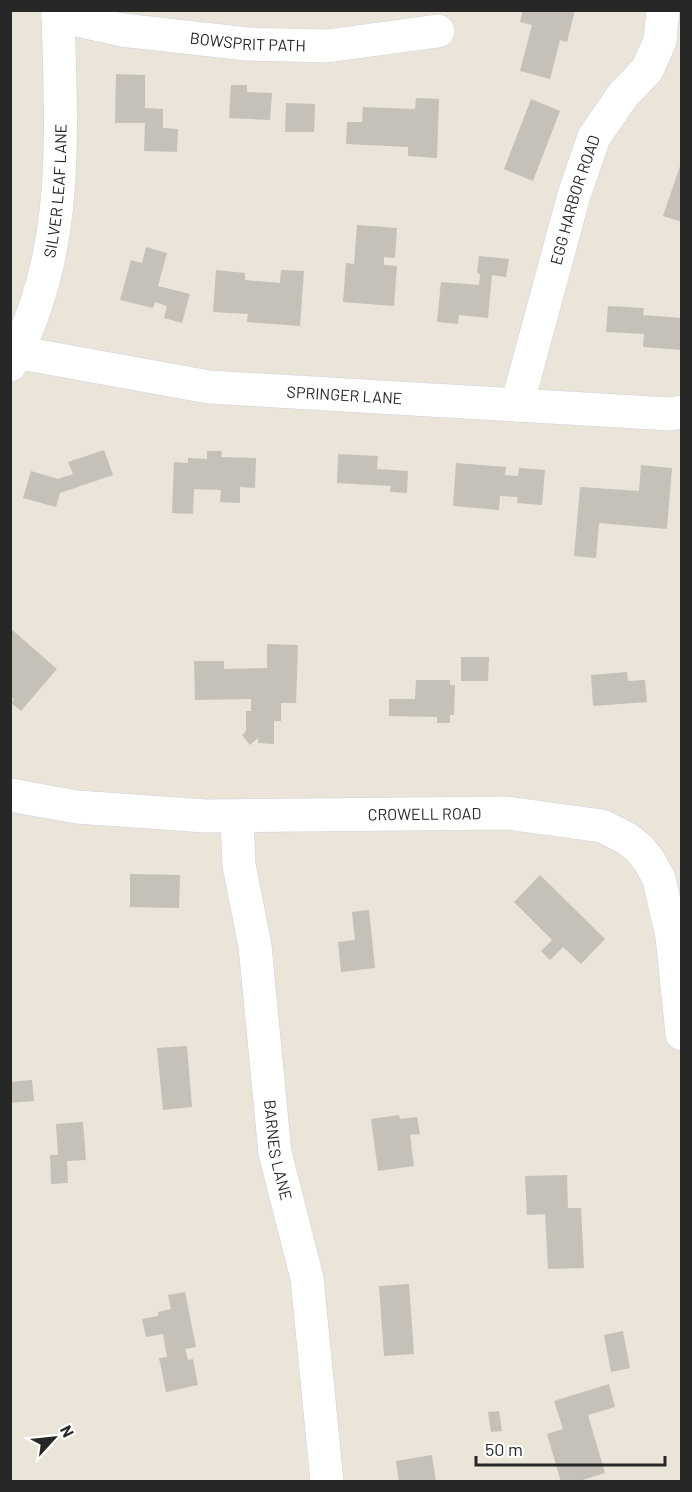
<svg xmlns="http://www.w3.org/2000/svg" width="692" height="1492" font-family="Barlow,sans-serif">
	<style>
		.building { fill: #c5c1b9 }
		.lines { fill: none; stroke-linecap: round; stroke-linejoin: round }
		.minor-casing { stroke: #ced0e0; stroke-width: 34 }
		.minor { stroke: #fff; stroke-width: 33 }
		.labels { text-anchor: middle; stroke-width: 5; stroke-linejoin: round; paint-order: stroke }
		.street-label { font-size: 16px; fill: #272727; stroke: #fff }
	</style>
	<rect width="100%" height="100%" fill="#eae4d9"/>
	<g class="building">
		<path d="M523,10H575L567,42L560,40L550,79L520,71L532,25L520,22Z"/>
		<path d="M116,74L145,75V108L163,109V128L178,129L177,152L144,151L145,123H115Z"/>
		<path d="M231,85H247V92L272,93L270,120L229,118Z"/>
		<path d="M416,98L439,99L437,158L408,156V147L346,144L347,122H362L363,107L415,109Z"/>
		<path d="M531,99L560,111L533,181L504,169Z"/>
		<path d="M286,103L315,104L314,132H285Z"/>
		<path d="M681,163H682V222L663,216Z"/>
		<path d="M357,225L397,228L395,258L384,257V265L397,266L394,306L343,302L346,263L354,264Z"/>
		<path d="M146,247L167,253L158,286L190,294L182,323L164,318L167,306L155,302L153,308L120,300L131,260L142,263Z"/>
		<path d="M479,256L509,259L506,277L492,275L488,318L459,315L458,324L437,322L441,282L479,285L480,274L477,273Z"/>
		<path d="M216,270L245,273V280L280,283L281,270L304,271L300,326L247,322L248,314L213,312Z"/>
		<path d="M608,306L644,308L643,315L682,318V350L643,347L644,334L606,332Z"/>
		<path d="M104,450L113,475L60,493L56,507L23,498L31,471L58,479L73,474L68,462Z"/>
		<path d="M207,451H222L221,457L256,458L255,488L240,487V503L220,502L221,490L194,489L193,514L172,513L174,462L188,463V458L207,459Z"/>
		<path d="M338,454L378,456L377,469L408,471L407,493L390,492L391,486L337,483Z"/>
		<path d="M456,463L506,467L505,475L518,476L519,468L545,470L542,505L517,503L518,497L500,496L499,510L453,506Z"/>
		<path d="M641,465L672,468L667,529L599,523L596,558L574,556L580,487L639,491Z"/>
		<path d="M10,628L57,669L21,711L11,703L14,699L10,696Z"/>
		<path d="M267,644L298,645L296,703H281V721H274V744L258,743V738L250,745L242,735L246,731V711H251V699L195,700L194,661H224V669L267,668Z"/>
		<path d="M461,657H489L488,681H461Z"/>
		<path d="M627,672L628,681L645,680L647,702L593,706L591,675Z"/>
		<path d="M416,680H450V685H455L454,715H450V723H437V717L389,716V699H415Z"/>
		<path d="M130,874L180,875L179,908L130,907Z"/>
		<path d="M540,875L605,939L581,964L563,947L550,960L541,951L552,940L514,902Z"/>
		<path d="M369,910L375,968L341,972L338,942L355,940L352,912Z"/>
		<path d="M187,1046L192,1107L163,1110L157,1048Z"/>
		<path d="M32,1080L34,1101L10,1103V1082Z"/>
		<path d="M399,1115L400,1119L417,1117L420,1134L410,1135L414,1166L378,1171L371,1119Z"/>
		<path d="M83,1122L86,1160L67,1161L68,1183L51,1184L50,1155H58L56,1124Z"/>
		<path d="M567,1175L568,1208H581L584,1268L548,1269L545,1214L527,1215L525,1176Z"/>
		<path d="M409,1284L414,1354L384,1356L379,1286Z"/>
		<path d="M185,1292L196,1347L185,1349L188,1360L193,1359L198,1385L166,1392L159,1358L167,1357L163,1334L146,1337L142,1319L158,1316V1312L171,1309L168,1295Z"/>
		<path d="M623,1331L630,1368L611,1372L604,1335Z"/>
		<path d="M609,1384L615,1407L588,1415L605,1473L576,1482H561L547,1434L563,1429L554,1401Z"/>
		<path d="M499,1411L502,1431L491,1432L488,1412Z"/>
		<path d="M432,1455L436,1482H399L396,1461Z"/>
	</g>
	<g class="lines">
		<defs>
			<g id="minor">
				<path id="s1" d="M58,16L122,30L247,44L327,46L438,31"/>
				<path id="s2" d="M10,351L209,387L670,414L682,412"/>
				<path id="s3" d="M10,365C71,253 61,133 58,10"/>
				<path id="s4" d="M517,405L574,195L594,137L623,95L647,70L660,41L663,10"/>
				<path id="s5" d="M10,795L77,807L206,816L507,813L602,826L626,838L639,848L650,862L659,879L672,936L682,1034"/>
				<path id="s6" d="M237,817L239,865L255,946L275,1153L307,1278L327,1482"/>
			</g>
		</defs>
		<use href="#minor" class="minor-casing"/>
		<use href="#minor" class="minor"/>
	</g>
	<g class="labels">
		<g class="street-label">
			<text dy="6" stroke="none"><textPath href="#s1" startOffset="192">BOWSPRIT PATH</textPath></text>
			<text dy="6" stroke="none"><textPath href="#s3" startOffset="182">SILVER LEAF LANE</textPath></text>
			<text dy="6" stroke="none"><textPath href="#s4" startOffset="213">EGG HARBOR ROAD</textPath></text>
			<text dy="6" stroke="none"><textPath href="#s2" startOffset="338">SPRINGER LANE</textPath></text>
			<text dy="6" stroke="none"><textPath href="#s5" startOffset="416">CROWELL ROAD</textPath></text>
			<text dy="6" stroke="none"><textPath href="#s6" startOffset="336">BARNES LANE</textPath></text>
		</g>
	</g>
	<rect width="692" height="1492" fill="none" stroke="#272727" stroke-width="24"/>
	<g transform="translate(54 1438) rotate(63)" stroke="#ffffff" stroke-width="4.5" paint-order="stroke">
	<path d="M0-4.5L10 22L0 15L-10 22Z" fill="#272727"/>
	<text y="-9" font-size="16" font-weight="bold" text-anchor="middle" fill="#272727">N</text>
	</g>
	<path d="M476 1456v9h189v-9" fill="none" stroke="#272727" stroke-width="3"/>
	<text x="485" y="1456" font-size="18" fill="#272727" stroke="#ffffff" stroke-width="4.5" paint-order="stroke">50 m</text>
</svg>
